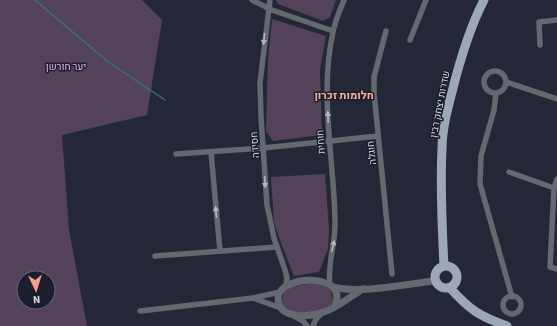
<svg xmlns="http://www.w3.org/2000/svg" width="557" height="326" font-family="'Source Sans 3',Heebo,sans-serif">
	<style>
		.green { fill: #544258; fill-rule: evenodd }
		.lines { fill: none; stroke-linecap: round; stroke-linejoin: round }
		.stream { stroke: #3a6f85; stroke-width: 1.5 }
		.minor { stroke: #63696f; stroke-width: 5.5 }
		.tertiary { stroke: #63696f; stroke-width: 7 }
		.primary { stroke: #9da8b5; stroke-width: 9 }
		.oneway { fill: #b3b7bf }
		.labels { text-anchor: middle; stroke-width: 3; stroke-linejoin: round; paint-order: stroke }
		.park-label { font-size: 10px; fill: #e7b7f2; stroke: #1b1e2c }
		.street-label { font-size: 10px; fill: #d5d8e1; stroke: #1b1e2c }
		.neighbourhood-label { font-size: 11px; font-weight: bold; fill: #feac9c; stroke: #1b1e2c }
	</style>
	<rect width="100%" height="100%" fill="#242836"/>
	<g class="green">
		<path d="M0,0H142L162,20L147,115L62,135L69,230L87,326H0ZM24,278H48V302H24Z"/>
		<path d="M276,0H336L330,17L323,21L278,4Z"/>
		<path d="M272,19L326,36L320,69L322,135L273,141L266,131L268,59Z"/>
		<path d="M325,174L329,230L328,249L319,272L294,276L281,243L274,222L271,177Z"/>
		<path d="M309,284C313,284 320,283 324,285C333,289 336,303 327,309C321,312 299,314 293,312C290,311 287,308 284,307L282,300L284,292L292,286Z"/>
	</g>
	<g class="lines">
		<path class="stream" d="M35,0L107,61L165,100"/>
		<g class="minor">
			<path d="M252,0L272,10L333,31"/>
			<path d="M270,0L260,83L261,117L267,205L274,238L285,270L287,278L286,285"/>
			<path d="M386,31L374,77V93L392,274"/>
			<path d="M410,40L426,0"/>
			<path d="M540,45L539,22L557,20"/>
			<circle cx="495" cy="82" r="11"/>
			<path d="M506,82L557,99"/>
			<path d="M496,93L494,110L481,156L480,184L512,297"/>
			<path d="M211,152L220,251"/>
			<path d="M176,154L263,148L378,136"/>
			<path d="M509,172L554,188"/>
			<path d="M557,179L554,188L550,267L557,269"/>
			<path d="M155,256L276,247"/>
			<path d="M330,285C327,263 336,243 335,221C334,158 319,95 333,32C335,21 340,10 344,0"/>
			<circle cx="512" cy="305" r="9"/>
			<path d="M253,298L281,308"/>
			<path d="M140,311L253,298L280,292"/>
			<path d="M294,316L303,321L307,326"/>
			<path d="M313,326L316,319L322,313"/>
		</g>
		<g class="tertiary">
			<path d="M333,287C361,294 406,284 434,281"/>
			<path d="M334,307C352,272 279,274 278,298C278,320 310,317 324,312C337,308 351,296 363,289"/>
		</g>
		<g class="primary">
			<circle cx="446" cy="277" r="11"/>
			<path d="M444,266C442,227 440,188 442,150C442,130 447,111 452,92C460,60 469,29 484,0"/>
			<path d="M450,288C470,310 479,316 507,326"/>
		</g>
	</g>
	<defs><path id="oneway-solid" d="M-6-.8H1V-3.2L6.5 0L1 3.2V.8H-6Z"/></defs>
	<g class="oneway">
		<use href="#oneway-solid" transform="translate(264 39) rotate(96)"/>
		<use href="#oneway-solid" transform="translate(328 117) rotate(-92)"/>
		<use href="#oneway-solid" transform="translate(265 182) rotate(87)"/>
		<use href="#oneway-solid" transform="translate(216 212) rotate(-95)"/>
		<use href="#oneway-solid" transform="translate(333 246) rotate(-77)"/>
	</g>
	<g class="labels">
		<g class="park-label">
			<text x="66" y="70">יער חורשן</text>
		</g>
		<g class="street-label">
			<text transform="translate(439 104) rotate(-79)" y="4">שדרות יצחק רבין</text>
			<text transform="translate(320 142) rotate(-94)" y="4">חוחית</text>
			<text transform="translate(254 145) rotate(-94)" y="4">חסידה</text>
			<text transform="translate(371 153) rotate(-96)" y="4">חוגלה</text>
		</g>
		<g class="neighbourhood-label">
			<text x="344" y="99">חלומות זכרון</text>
		</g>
	</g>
	<g transform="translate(36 290) rotate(176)"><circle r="19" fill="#1b1e2c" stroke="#656874"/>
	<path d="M0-3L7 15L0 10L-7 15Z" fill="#f49d8d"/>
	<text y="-6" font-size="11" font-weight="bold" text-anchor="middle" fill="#d5d8e1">N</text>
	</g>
</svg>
